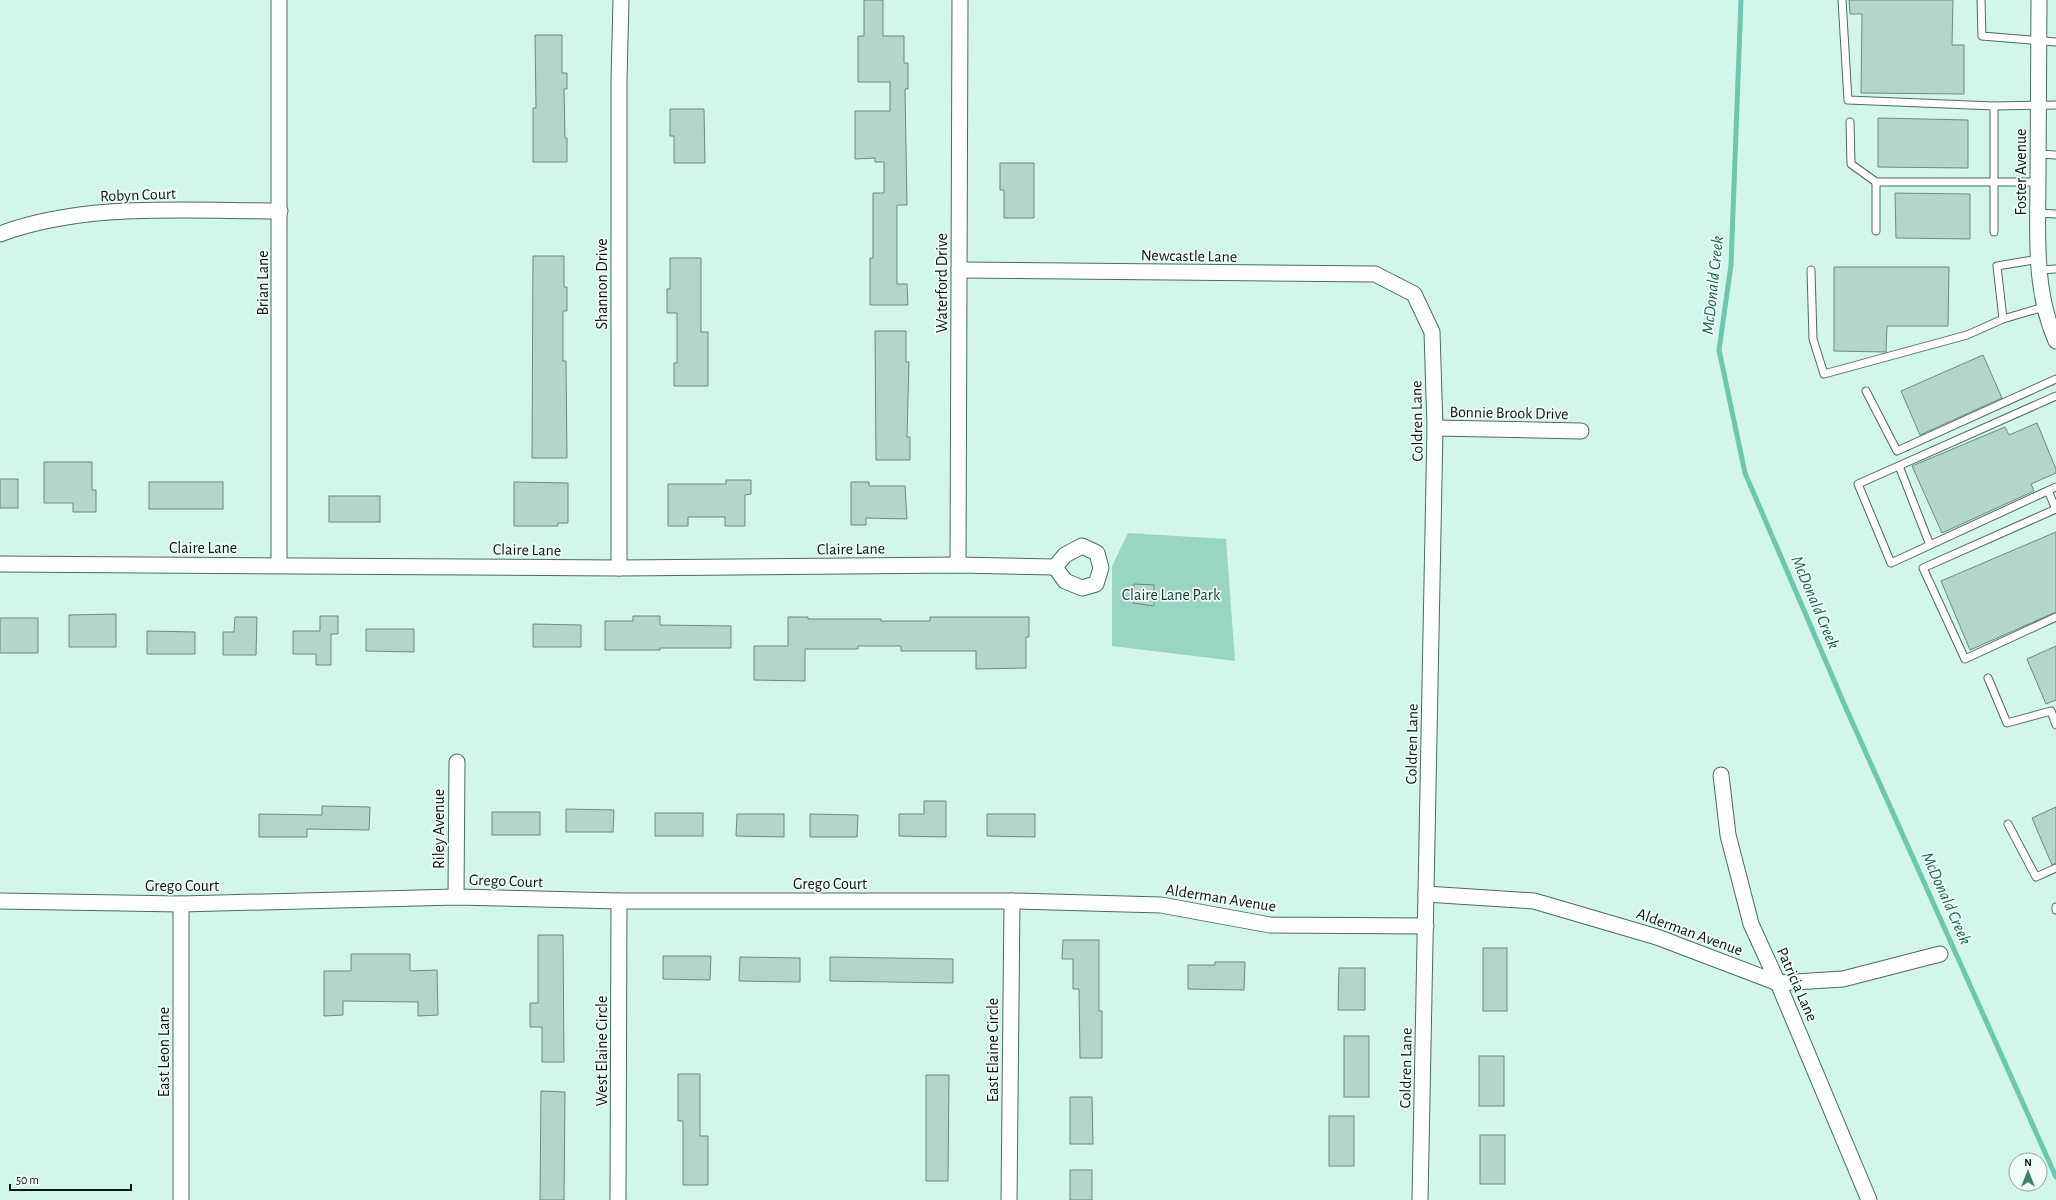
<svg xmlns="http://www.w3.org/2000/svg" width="2056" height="1200" font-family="'Alegreya Sans',sans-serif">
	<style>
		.green { fill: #98d6c3 }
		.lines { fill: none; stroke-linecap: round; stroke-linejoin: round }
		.stream { stroke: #6bc8af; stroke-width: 5 }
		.building { fill: #b3d5ca; stroke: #6b8a81 }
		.service-casing { stroke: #4c6b62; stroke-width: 9 }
		.minor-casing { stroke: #4c6b62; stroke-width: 17 }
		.service { stroke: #fff; stroke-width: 7 }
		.minor { stroke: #fff; stroke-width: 15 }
		.labels { text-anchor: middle; stroke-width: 3.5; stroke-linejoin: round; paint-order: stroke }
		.street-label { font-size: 16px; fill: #091511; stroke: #f0fdf9 }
		.park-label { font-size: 16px; fill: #0f3a30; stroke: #f0fdf9 }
		.water-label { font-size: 17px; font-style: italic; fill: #186251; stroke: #f0fdf9 }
	</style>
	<rect width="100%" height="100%" fill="#d3f6ea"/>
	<path class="green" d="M1128,533L1226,539L1235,661L1112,646V566Z"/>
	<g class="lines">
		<path class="stream" d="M1741,0L1731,265L1719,350L1745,473L1845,706L2056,1177"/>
	</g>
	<g class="building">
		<path d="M864,0H883V36H904V63H908V89H905L907,205H897V284H907L908,305H870V258H873V193H884V162H875V158L855,159V111H890V82H858V36H864Z"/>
		<path d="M1849,0H1953L1952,45H1964V94L1861,93L1862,14H1850Z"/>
		<path d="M535,35H562V73H567V89H564L565,138H567V162H533V108H536Z"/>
		<path d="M670,109H704L705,163H674V136H670Z"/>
		<path d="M1878,118L1968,120V168L1878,167Z"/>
		<path d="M1000,163H1034V218H1004V190H1000Z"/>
		<path d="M1895,193L1970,194V239L1896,238Z"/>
		<path d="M533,256H564V287H567V311H563V361H566L567,458H532Z"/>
		<path d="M670,258H701V332H708V386H674V363H677V313H667V289H670Z"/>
		<path d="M1834,267H1949L1948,326H1887L1886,352L1834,351Z"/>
		<path d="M875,331H906V362H909L907,437H910V460H876Z"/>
		<path d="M1983,355L2002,398L1920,435L1901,391Z"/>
		<path d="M2037,423L2056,469V473L2031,484L2034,491L1942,533L1912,466L2005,427L2009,435Z"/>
		<path d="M44,462H92V490H96V512H73V503H44Z"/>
		<rect x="0" y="479" width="18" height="29"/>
		<path d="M726,480H751V494L745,495V526H725V517H688V526H668V484H726Z"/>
		<rect x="149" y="482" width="74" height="27"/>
		<path d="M514,482L568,483V523H558V526H514Z"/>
		<path d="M851,482H869V486H905L907,519L866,518V525H851Z"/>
		<rect x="329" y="496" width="51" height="26"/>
		<path d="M2056,532V612L1970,650L1941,581Z"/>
		<path d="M1134,584L1154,585V606L1133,603Z"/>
		<path d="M116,614V647H69V615Z"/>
		<path d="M320,616H338V634H331V665H316V654H293V631H320Z"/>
		<path d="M633,616H660V625L731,626V648H660V650H605V621H633Z"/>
		<path d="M235,617H257L256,655H223V632H234Z"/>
		<path d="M788,617H808V619H881V621H930V617H1029V637H1026V668L976,669V651H901V646H858V649H805V681L754,680V646H788Z"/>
		<rect x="0" y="618" width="38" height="35"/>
		<path d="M533,624L581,625V647H533Z"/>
		<path d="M366,629H414V652L366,651Z"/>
		<path d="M147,631L195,632V654H147Z"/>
		<path d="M2056,646V700L2046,704L2027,659Z"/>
		<path d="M924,801H946V837L899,836V814H924Z"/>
		<path d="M322,806L370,807L369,830L307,829V837H259V814L322,815Z"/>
		<path d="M2056,807V863L2052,865L2032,818Z"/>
		<path d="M566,809L614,810L613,832H566Z"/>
		<rect x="492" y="812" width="48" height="23"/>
		<rect x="655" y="813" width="48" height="23"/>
		<path d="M737,814H784V837L736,836Z"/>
		<path d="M810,814L858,815L857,837H810Z"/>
		<path d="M987,814H1035V837L987,836Z"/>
		<path d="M538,935H563L564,1062H542V1027H530V1003H538Z"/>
		<path d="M1063,940H1099V1011H1102V1058H1080L1079,989H1073V959H1062Z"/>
		<rect x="1483" y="948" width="24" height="63"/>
		<path d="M351,954H410V971L437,970L438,1015L418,1016V1002L343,1001V1015L324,1016V971H351Z"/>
		<path d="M663,956H711L710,980L663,979Z"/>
		<path d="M740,957L800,958V982L739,981Z"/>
		<path d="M830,957L953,959V983L830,981Z"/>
		<path d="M1215,962H1245L1244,990L1188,989V965H1215Z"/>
		<path d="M1339,968H1365V1010H1338Z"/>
		<rect x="1344" y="1036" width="25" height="61"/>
		<rect x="1479" y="1056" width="25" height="50"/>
		<path d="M678,1074H700V1136H708V1185H683V1121H678Z"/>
		<path d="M926,1075H949L948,1181H926Z"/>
		<path d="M541,1091L565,1092L564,1200H540Z"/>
		<path d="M1070,1097H1092L1093,1144H1070Z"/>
		<rect x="1329" y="1116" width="25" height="50"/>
		<rect x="1480" y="1135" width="25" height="49"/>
		<rect x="1070" y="1170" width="22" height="30"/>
	</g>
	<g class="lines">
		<defs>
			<g id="service">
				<path d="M1842,0L1848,100L1994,106"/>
				<path d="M1981,0L1982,36L2056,42"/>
				<path d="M1850,122L1851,164L1876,182"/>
				<path d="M2038,154L2056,155"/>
				<path d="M2038,213L2056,214"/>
				<path d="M1876,231V182H2038"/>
				<path d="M1994,232V106L2056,105"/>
				<path d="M2039,259L1997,266L2003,319L2044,307"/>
				<path d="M1811,270L1813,339L1824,374L1967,335L2003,319"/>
				<path d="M2039,270L2056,269"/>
				<path d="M1866,391L1897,451L2056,379"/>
				<path d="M2056,396L1858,484L1891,563L2056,487"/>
				<path d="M1899,466L1930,545"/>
				<path d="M2048,491L2056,509"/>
				<path d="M2056,509L1923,568L1965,659L2056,617"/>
				<path d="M1988,678L2007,723L2051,711L2056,725"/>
				<path d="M2008,824L2036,877L2056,868"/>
				<path d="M2056,907V910"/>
			</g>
			<g id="minor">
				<path d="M279,0V565"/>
				<path d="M2039,0C2039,59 2038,118 2038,176C2038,232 2033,289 2056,341"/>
				<path d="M0,234C86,202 189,211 280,211"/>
				<path d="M959,270L1375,274L1414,294L1432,332L1435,428L1420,1200"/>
				<path d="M1435,428L1581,431"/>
				<path d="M1082,546L1097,553L1101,568L1096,584L1082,588L1065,581L1055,567L1065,555Z"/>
				<path d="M0,564L619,568L958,565L1055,567"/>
				<path d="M958,565L960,0"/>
				<path d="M619,568V80L621,0"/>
				<path d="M1721,775L1728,835L1751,924L1778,983L1869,1200"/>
				<path d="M1426,894L1534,901L1657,937L1778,983L1843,979L1940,954"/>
				<path d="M456,897L457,762"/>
				<path d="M0,901L181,904L456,897L619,901H1012L1161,905L1270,925L1426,926"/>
				<path d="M181,904V1200"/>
				<path d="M618,1200L619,901"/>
				<path d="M1009,1200L1012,901"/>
			</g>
		</defs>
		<use href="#service" class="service-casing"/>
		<use href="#minor" class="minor-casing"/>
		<use href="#service" class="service"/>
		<use href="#minor" class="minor"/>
	</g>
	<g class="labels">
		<g class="street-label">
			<text transform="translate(2020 172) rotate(-90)" y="6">Foster Avenue</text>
			<text transform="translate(138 194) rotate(-2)" y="6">Robyn Court</text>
			<text transform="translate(1189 255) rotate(1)" y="6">Newcastle Lane</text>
			<text transform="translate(262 283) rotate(-90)" y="6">Brian Lane</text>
			<text transform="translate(941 283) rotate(-90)" y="6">Waterford Drive</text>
			<text transform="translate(601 284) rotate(-90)" y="6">Shannon Drive</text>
			<text transform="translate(1509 412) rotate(1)" y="6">Bonnie Brook Drive</text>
			<text transform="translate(1416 421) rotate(-91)" y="6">Coldren Lane</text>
			<text x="203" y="553">Claire Lane</text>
			<text transform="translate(851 548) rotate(-1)" y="6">Claire Lane</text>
			<text transform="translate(527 549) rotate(1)" y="6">Claire Lane</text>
			<text transform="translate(1411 744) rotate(-89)" y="6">Coldren Lane</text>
			<text transform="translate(438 829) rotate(-90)" y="6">Riley Avenue</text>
			<text transform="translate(506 880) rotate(2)" y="6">Grego Court</text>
			<text x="830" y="889">Grego Court</text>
			<text x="182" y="891">Grego Court</text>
			<text transform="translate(1221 897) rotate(9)" y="6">Alderman Avenue</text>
			<text transform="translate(1690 931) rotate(20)" y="6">Alderman Avenue</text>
			<text transform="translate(1798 984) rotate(66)" y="6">Patricia Lane</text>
			<text transform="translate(992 1050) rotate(-90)" y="6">East Elaine Circle</text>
			<text transform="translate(601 1051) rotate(-90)" y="6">West Elaine Circle</text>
			<text transform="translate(163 1052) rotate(-90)" y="6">East Leon Lane</text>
			<text transform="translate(1405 1068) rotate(-89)" y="6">Coldren Lane</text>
		</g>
		<g class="park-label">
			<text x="1171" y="600">Claire Lane Park</text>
		</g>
		<g class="water-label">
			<text transform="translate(1712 285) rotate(-84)" y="6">McDonald Creek</text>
			<text transform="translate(1816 602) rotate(67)" y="6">McDonald Creek</text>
			<text transform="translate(1947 898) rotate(66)" y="6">McDonald Creek</text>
		</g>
	</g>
	<g transform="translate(2028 1172)"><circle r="19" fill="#f0fdf9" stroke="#94a09c"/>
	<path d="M0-3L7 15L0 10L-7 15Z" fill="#3e7e6d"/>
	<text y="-6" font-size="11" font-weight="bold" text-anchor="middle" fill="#091511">N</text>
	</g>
	<path d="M10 1184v6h121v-6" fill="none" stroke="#091511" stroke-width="2"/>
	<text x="16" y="1184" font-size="12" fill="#091511" stroke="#f0fdf9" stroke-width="3" paint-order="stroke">50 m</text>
</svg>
